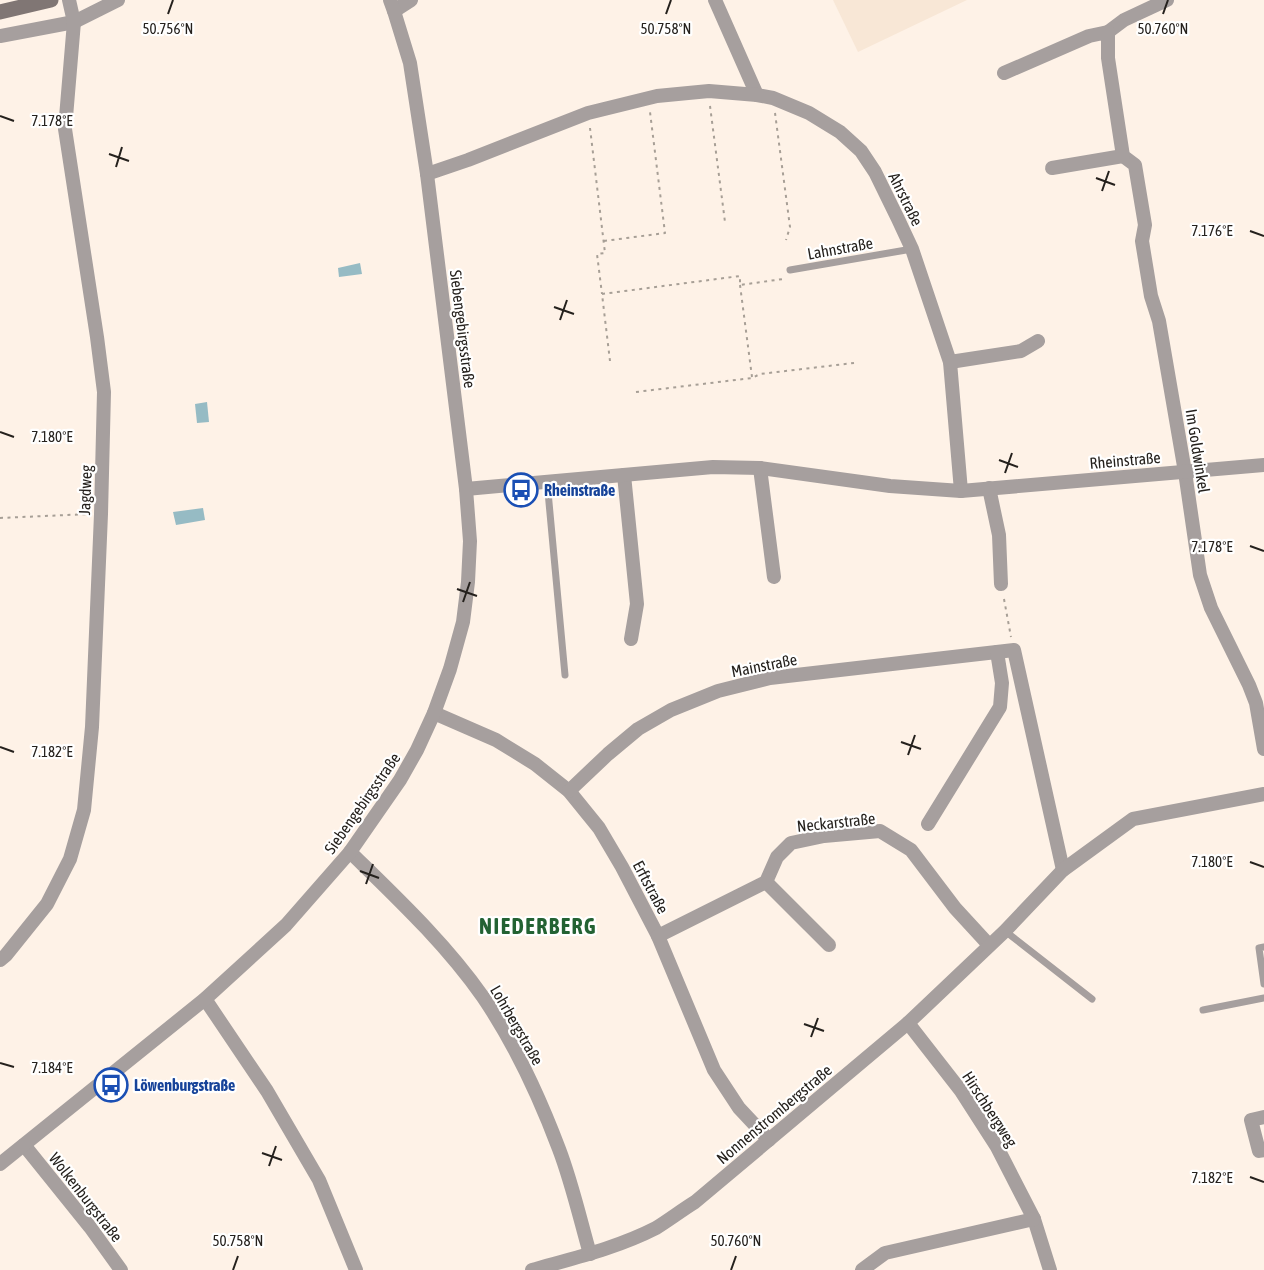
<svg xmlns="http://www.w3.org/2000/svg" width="1264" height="1270" font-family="'Asap Condensed',sans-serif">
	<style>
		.built { fill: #f8e7d6 }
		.water { fill: #96bbc4 }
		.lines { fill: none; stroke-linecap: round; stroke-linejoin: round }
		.path { stroke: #a79f96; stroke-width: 2; stroke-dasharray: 3 4.5; stroke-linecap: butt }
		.lane { stroke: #a69f9e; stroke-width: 7 }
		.street { stroke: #a69f9e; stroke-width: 14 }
		.secondary { stroke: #807674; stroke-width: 15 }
		.ticks { fill: none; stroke: #25211d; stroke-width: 2 }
		.labels { text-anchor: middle; stroke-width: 4.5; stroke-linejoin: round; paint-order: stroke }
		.street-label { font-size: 16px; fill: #25211d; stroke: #fff }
		.transit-label { font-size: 16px; font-weight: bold; fill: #164399; stroke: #fff; text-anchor: start }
		.district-label { font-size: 22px; font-weight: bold; letter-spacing: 1.5px; fill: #236233; stroke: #fff }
		.ticks-label { font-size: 15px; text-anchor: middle; fill: #25211d; stroke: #fff; stroke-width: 4.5; stroke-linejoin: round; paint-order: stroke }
	</style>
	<rect width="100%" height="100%" fill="#fef2e7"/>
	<path class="built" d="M833,0H967L858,52Z"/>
	<g class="water">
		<path d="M360,263L362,274L339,277L338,268Z"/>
		<path d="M207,402L209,422L197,423L195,404Z"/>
		<path d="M203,508L205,520L176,525L173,512Z"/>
	</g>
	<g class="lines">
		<g class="path">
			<path d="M710,106L725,222"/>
			<path d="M775,113L790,227L786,240"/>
			<path d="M590,128L605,253L597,254L602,294"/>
			<path d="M604,241L665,233L650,112"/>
			<path d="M740,285L752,377"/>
			<path d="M610,361L602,294L740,276V285L783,279"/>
			<path d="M636,392L752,378L760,374L854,363"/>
			<path d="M0,518L89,514"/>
			<path d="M1004,599L1011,637"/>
		</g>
		<g class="lane">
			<path d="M790,270L912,249"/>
			<path d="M547,481L565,675"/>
			<path d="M1005,931L1092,999"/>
			<path d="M1264,947L1259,948L1264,984"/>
			<path d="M1203,1010L1264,998"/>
		</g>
		<g class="street">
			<path d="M715,0L757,95"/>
			<path d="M394,11L411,0"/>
			<path d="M1108,32L1124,20L1167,0"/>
			<path d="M0,36L74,22L118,0"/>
			<path d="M1004,73L1089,36L1108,32V58L1123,156L1135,165L1145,225L1142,241L1151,296L1159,321L1185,472L1200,575L1211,608L1249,685L1256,703L1264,749"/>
			<path d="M1052,168L1123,156"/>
			<path d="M427,174L468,160L588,113L657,96L709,91L757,95L773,98L809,113L840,132L861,151L875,172L898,219L912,249L950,362L961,491"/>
			<path d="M950,362L1021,351L1038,341"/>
			<path d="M760,468L774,577"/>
			<path d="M624,475L637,604L631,639"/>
			<path d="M989,488L999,535L1001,584"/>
			<path d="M466,489L713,467L760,468L890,486L961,491L1264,465"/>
			<path d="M434,713L496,740L535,764L569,791L599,828L622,867L658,936L714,1070L739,1108L769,1140"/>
			<path d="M569,791L608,754L638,729L671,710L718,691L770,678L1014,650L1063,870"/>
			<path d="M928,824L1000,707L1002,683L997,652"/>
			<path d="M350,852C397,898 445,943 483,997C515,1044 539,1096 559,1149C572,1183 580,1219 590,1254"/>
			<path d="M766,882L829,945"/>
			<path d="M658,936L766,882L777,857L791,843L824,836L880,831L911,850L955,908L989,945"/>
			<path d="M0,960L6,955L47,904L70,859L84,810L92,727L101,514L104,392L97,337L65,129L74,22L69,0"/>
			<path d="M205,999L267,1091L319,1180L356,1270"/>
			<path d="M908,1023L961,1091L997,1147L1034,1219L1050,1270"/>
			<path d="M1264,1117L1251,1120L1259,1151L1264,1150"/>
			<path d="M24,1145L90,1227L121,1270"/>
			<path d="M0,1164L205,999L286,925L350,852L400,780L417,750L434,713L450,669L463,622L468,582L470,541L466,489L427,174L410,63L394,11L390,0"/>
			<path d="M532,1270C574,1258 617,1248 656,1228C669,1220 682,1210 695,1202L908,1023L1005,931L1063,870L1133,819L1264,794"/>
			<path d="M862,1270L885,1253L1034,1219"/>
		</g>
		<path class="secondary" d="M0,12L51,0"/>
	</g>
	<path class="ticks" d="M168,14L173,0M666,14L671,0M1163,14L1168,0M0,116L14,121M109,154L129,161M116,167L122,147M1096,178L1115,185M1102,191L1109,171M1250,231L1264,236M554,307L574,314M560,320L567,300M0,432L14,437M999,460L1018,467M1005,473L1012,453M1250,546L1264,551M457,589L477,596M463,602L470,582M901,742L921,749M0,747L14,752M908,755L915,735M1250,862L1264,867M360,871L379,878M366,884L373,864M804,1024L824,1031M811,1037L818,1018M0,1063L14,1067M262,1153L282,1160M269,1166L276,1146M1250,1177L1264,1182M233,1270L238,1256M731,1270L736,1256"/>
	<defs>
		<symbol id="bus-ring" viewBox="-11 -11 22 22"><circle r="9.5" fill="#fff" stroke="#1a4fb4" stroke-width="1.5"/><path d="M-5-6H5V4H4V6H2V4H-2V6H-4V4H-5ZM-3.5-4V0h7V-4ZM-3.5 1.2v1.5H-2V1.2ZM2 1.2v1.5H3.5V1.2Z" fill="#1a4fb4"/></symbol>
	</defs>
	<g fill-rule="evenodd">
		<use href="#bus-ring" x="502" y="471" width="38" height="38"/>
		<use href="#bus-ring" x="92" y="1066" width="38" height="38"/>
	</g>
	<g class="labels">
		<g class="street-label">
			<text transform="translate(906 199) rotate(64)" y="6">Ahrstraße</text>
			<text transform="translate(840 248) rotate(-10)" y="6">Lahnstraße</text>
			<text transform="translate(463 329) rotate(83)" y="6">Siebengebirgsstraße</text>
			<text transform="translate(1198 451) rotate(81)" y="6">Im Goldwinkel</text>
			<text transform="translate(1125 460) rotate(-5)" y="6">Rheinstraße</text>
			<text transform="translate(85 490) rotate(-88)" y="6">Jagdweg</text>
			<text transform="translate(764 665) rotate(-11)" y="6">Mainstraße</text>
			<text transform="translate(362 803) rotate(-55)" y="6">Siebengebirgsstraße</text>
			<text transform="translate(836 822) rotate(-6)" y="6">Neckarstraße</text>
			<text transform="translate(651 887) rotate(62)" y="6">Erftstraße</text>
			<text transform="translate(517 1025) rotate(60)" y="6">Lohrbergstraße</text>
			<text transform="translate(990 1109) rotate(57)" y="6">Hirschbergweg</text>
			<text transform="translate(774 1114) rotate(-40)" y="6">Nonnenstrombergstraße</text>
			<text transform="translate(86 1197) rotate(52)" y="6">Wolkenburgstraße</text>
		</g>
		<g class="transit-label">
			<text x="544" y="496">Rheinstraße</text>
			<text x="134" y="1091">Löwenburgstraße</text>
		</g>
		<g class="district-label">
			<text x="538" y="934">NIEDERBERG</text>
		</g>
	</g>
	<g class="ticks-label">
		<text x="168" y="34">50.756°N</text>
		<text x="666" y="34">50.758°N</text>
		<text x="1163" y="34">50.760°N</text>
		<text x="52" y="126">7.178°E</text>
		<text x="1212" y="236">7.176°E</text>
		<text x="52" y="442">7.180°E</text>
		<text x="1212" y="552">7.178°E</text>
		<text x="52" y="757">7.182°E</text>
		<text x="1212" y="867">7.180°E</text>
		<text x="52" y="1073">7.184°E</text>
		<text x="1212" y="1183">7.182°E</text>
		<text x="238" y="1246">50.758°N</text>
		<text x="736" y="1246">50.760°N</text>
	</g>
</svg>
